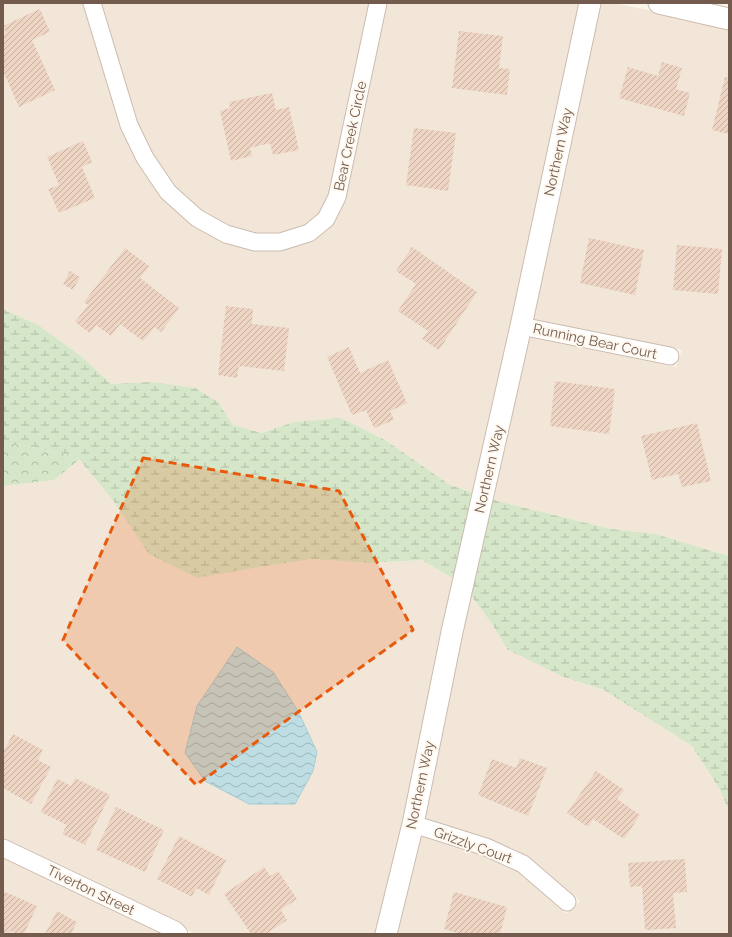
<svg xmlns="http://www.w3.org/2000/svg" width="732" height="937" font-family="Raleway,sans-serif">
	<style>
		.residential { fill: #f2e6d8 }
		.forest { fill: url(#forest-crowns) }
		.wetland { fill: url(#wetland-marsh) }
		.water { fill: url(#water-waves); stroke: #a6cdd4 }
		.building { fill: url(#building-hatch) }
		.lines { fill: none; stroke-linecap: round; stroke-linejoin: round }
		.minor-casing { stroke: #ccbcaf; stroke-width: 19 }
		.tertiary-casing { stroke: #ccbcaf; stroke-width: 23 }
		.minor { stroke: #fff; stroke-width: 17 }
		.tertiary { stroke: #fff; stroke-width: 21 }
		.marked { fill: #e8590c; fill-opacity: 0.2; stroke: #e8590c; stroke-width: 3; stroke-dasharray: 8 5; stroke-linejoin: round }
		.labels { text-anchor: middle; stroke-width: 4; stroke-linejoin: round; paint-order: stroke }
		.street-label { font-size: 14px; fill: #735b4e; stroke: #fef8ef }
	</style>
	<defs>
		<pattern id="forest-crowns" width="20" height="18" patternUnits="userSpaceOnUse"><rect width="20" height="18" fill="#d5e7c8"/><path d="M2 6a3 3 0 1 1 6 0M12 15a3 3 0 1 1 6 0" fill="none" stroke="#b1bea5"/></pattern>
		<pattern id="wetland-marsh" width="20" height="14" patternUnits="userSpaceOnUse"><rect width="20" height="14" fill="#d5e7c8"/><path d="M1 5h8M5 5V1M11 12h8M15 12V8" fill="none" stroke="#b1bea5"/></pattern>
		<pattern id="water-waves" width="16" height="10" patternUnits="userSpaceOnUse"><rect width="16" height="10" fill="#bedee3"/><path d="M0 5q4-4 8 0t8 0" fill="none" stroke="#9fb7ba"/></pattern>
		<pattern id="building-hatch" width="6" height="6" patternUnits="userSpaceOnUse"><rect width="6" height="6" fill="#eed4c3"/><path d="M-1 1l2-2M0 6l6-6M5 7l2-2" fill="none" stroke="#c5afa1"/></pattern>
	</defs>
	<rect width="100%" height="100%" fill="#fbf4e9"/>
	<g class="residential">
		<path d="M3,3H581L512,325L473,493L450,485L385,440L341,418L294,422L261,433L233,425L218,402L151,382L111,384L81,356L38,325L3,309Z"/>
		<path d="M600,3H614L667,14L729,29V556L655,534L611,529L509,504L491,499L528,337L676,367L682,350L532,319Z"/>
		<path d="M79,460L112,499L259,567L313,559L369,563L422,560L454,579L404,822L400,830L402,831L376,934H193L180,922L3,838V486L54,480Z"/>
		<path d="M470,594L492,624L508,650L561,676L604,690L692,746L719,788L729,811V934H396L419,836L481,855L517,871L566,914L580,901L528,856L490,839L423,818Z"/>
		<path d="M3,858L161,934H3Z"/>
	</g>
	<path class="forest" d="M3,442L22,445L77,457L79,460L54,480L3,486Z"/>
	<g class="wetland">
		<path d="M3,309L38,325L81,356L111,384L151,382L195,388L218,402L233,425L261,433L294,422L341,418L385,440L450,485L473,493L454,579L422,560L369,563L313,559L259,567L197,578L149,554L112,499L77,457L22,445L3,442Z"/>
		<path d="M491,499L509,504L611,529L655,534L729,556V811L719,788L692,746L604,690L561,676L508,650L492,624L470,594Z"/>
	</g>
	<path class="water" d="M237,647L273,672L298,711L317,752L313,771L295,804H249L205,781L185,753L197,706Z"/>
	<g class="building">
		<path d="M40,9L50,32L32,40L55,90L19,107L3,71V34L6,33L3,26Z"/>
		<path d="M459,31L503,36L499,68L510,69L507,95L452,88Z"/>
		<path d="M662,62L682,68L676,89L690,93L684,116L619,98L628,67L658,76Z"/>
		<path d="M725,77L729,78V134L712,130Z"/>
		<path d="M272,93L276,110L289,107L299,150L273,155L270,143L250,148L252,156L231,161L220,111L230,108L229,102Z"/>
		<path d="M414,128L456,133L448,191L406,185Z"/>
		<path d="M83,141L92,162L82,167L95,198L59,213L48,189L59,185L47,157Z"/>
		<path d="M589,238L644,250L635,295L580,283Z"/>
		<path d="M677,245L722,249L718,294L673,290Z"/>
		<path d="M412,247L477,292L439,350L422,339L428,331L398,311L416,284L396,271Z"/>
		<path d="M125,248L149,266L140,278L179,308L161,332L155,327L143,341L120,324L111,336L96,325L90,333L75,322L88,305L84,302Z"/>
		<path d="M70,271L80,277L73,290L63,284Z"/>
		<path d="M226,306L253,309L252,324L289,328L284,371L239,366L237,378L218,375Z"/>
		<path d="M349,347L360,373L388,360L407,403L390,411L394,420L374,428L366,410L352,415L327,357Z"/>
		<path d="M555,381L615,389L609,434L550,426Z"/>
		<path d="M697,423L711,481L682,487L678,474L652,480L641,436Z"/>
		<path d="M13,734L43,750L38,760L51,767L31,804L3,788V752Z"/>
		<path d="M520,758L547,768L528,816L478,795L492,759L516,768Z"/>
		<path d="M596,771L624,790L617,799L640,815L624,839L593,819L588,827L567,813Z"/>
		<path d="M75,778L110,795L85,845L62,834L67,825L41,812L57,779L71,786Z"/>
		<path d="M116,807L164,830L145,872L96,850Z"/>
		<path d="M179,836L226,860L209,895L196,888L192,897L157,879Z"/>
		<path d="M685,859L687,892L673,893L676,928L645,930L642,886L630,887L628,863Z"/>
		<path d="M264,867L270,876L278,871L297,899L281,910L287,920L266,934H251L224,894Z"/>
		<path d="M3,891L37,906L24,934H17L10,931L9,934H3Z"/>
		<path d="M454,892L507,907L500,934H461L444,929Z"/>
		<path d="M57,911L77,922L71,934H45Z"/>
	</g>
	<g class="lines">
		<defs>
			<g id="minor">
				<path d="M92,3L129,125L145,158L168,192L197,218L226,234L255,242H280L309,233L326,219L337,197L378,3"/>
				<path d="M521,326L670,356"/>
				<path d="M413,824L486,847L523,864L567,902"/>
				<path d="M3,848L175,930L179,934"/>
			</g>
			<g id="tertiary">
				<path d="M659,3L729,19"/>
				<path d="M386,934L413,824L452,632L521,326L590,3"/>
			</g>
		</defs>
		<use href="#minor" class="minor-casing"/>
		<use href="#tertiary" class="tertiary-casing"/>
		<use href="#minor" class="minor"/>
		<use href="#tertiary" class="tertiary"/>
	</g>
	<path class="marked" d="M143,458L339,491L413,630L196,785L63,640Z"/>
	<g class="labels">
		<g class="street-label">
			<text transform="translate(350 136) rotate(-78)" y="5">Bear Creek Circle</text>
			<text transform="translate(558 152) rotate(-78)" y="5">Northern Way</text>
			<text transform="translate(595 341) rotate(12)" y="5">Running Bear Court</text>
			<text transform="translate(489 469) rotate(-77)" y="5">Northern Way</text>
			<text transform="translate(420 785) rotate(-78)" y="5">Northern Way</text>
			<text transform="translate(473 845) rotate(20)" y="5">Grizzly Court</text>
			<text transform="translate(91 890) rotate(26)" y="5">Tiverton Street</text>
		</g>
	</g>
	<rect width="732" height="937" fill="none" stroke="#735b4e" stroke-width="8"/>
</svg>
